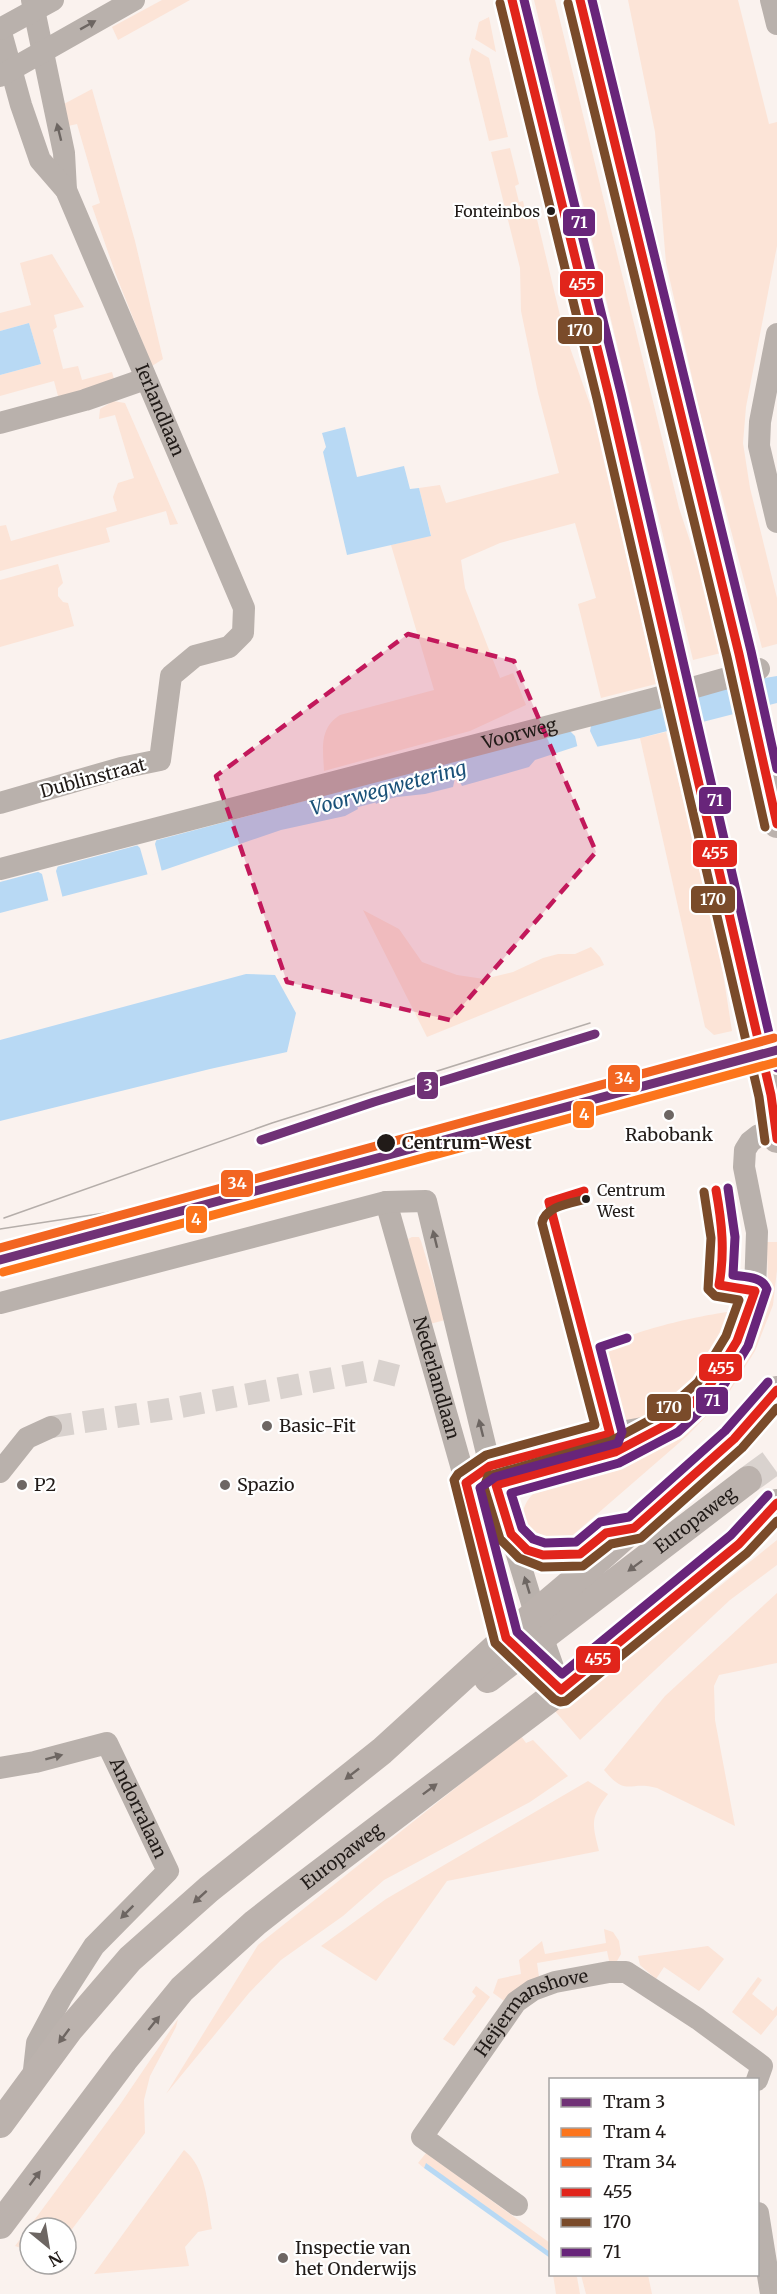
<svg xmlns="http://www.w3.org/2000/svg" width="777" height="2294" font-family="Merriweather,serif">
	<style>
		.green { fill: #fce4d7 }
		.water { fill: #b8d9f4 }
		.pier { fill: #faf2ee }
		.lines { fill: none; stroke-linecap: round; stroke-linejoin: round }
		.canal { stroke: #b8d9f4; stroke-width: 24 }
		.minor-tunnel { stroke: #d9d2ce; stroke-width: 22; stroke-dasharray: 22 11; stroke-linecap: butt }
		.major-tunnel { stroke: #d9d2ce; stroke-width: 28; stroke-dasharray: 28 14; stroke-linecap: butt }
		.minor { stroke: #b9b1ac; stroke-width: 22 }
		.major { stroke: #bbb2ad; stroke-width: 28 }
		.tram { stroke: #b5aeaa; stroke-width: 1.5 }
		.major-bridge { stroke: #bbb2ad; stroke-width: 28 }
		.bus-1-casing { stroke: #fff; stroke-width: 14 }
		.bus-2-casing { stroke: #fff; stroke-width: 14 }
		.bus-3-casing { stroke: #fff; stroke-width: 14 }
		.bus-1 { stroke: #e1251b; stroke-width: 9 }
		.bus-2 { stroke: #7a4b2a; stroke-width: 9 }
		.bus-3 { stroke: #68257a; stroke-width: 9 }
		.tram-1-casing { stroke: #fff; stroke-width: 14 }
		.tram-2-casing { stroke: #fff; stroke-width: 14 }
		.tram-3-casing { stroke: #fff; stroke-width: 14 }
		.tram-1 { stroke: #703276; stroke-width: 9 }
		.tram-2 { stroke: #fc751c; stroke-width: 9 }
		.tram-3 { stroke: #f26522; stroke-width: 9 }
		.oneway { fill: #6d6662 }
		.oneway2 { fill: #6e6662 }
		.marked { fill: #c2185b; fill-opacity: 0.2; stroke: #c2185b; stroke-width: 4.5; stroke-dasharray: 12 8; stroke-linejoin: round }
		.bus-dot { fill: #211b18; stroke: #fff; stroke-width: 2 }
		.poi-dot { fill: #6d6663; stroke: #fff; stroke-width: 2 }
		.labels { text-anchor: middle; stroke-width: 4.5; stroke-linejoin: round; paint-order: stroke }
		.bus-label { font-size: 16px; fill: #211b18; stroke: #fff; text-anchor: end }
		.street-label { font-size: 18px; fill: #211b18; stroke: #fff }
		.poi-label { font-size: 18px; fill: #211b18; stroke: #fff; text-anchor: start }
		.stop-label { font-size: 18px; font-weight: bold; fill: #211b18; stroke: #fff; text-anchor: start }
		.water-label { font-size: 20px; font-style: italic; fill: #1b5279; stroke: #fff }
		.line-badge { stroke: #fff; stroke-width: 2 }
		.badge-label { font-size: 16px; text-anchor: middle; font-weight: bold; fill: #fff }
	</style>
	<rect width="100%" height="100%" fill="#faf2ee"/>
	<g class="green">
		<path d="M162,0H190L118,40L112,27Z"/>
		<path d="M534,0H555L679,508L708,595L721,653L693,660Z"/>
		<path d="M628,0H738L769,124L777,122V246L746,407L743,443L750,488L777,598V644L762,648L701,417L666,263L655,132Z"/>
		<path d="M489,17L496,52L475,39L479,22Z"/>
		<path d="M472,48L489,58L508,137L489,141L469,59Z"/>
		<path d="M92,89L135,241L163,359L152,366L116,275L92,206L100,203L77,124L68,126L62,105Z"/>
		<path d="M510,148L519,184L515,186L519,202L523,201L527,217L536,215L563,328L592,410L656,684L601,698L578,604L596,598L575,523L500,543L461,560L465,588L500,678L513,673L526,705L470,731L324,771C323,749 319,728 340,715L434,690L391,545L431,535L419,488L440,485L446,503L559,473L538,393L521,311L520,268L491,152Z"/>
		<path d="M52,254L84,307L54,315L57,327L53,330L63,369L78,366L82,380L112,372L114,379L96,393L58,396L54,381L0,396V375L41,364L29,323L0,331V313L31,305L20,263Z"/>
		<path d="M113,401L125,403L178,524L170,525L166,511L106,528L110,542L0,571V526L6,525L11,541L117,511L113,497L118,483L134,478L115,415L99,419L100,409Z"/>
		<path d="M58,564L63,583L58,588V596L63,602L68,603L74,626L0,647V580Z"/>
		<path d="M666,732L717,935L732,1031L714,1035L705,1027L640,738Z"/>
		<path d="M363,910L399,929L422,962L457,975L484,979L513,972L543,958L558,954H575L591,947L600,957L604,965L427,1037Z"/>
		<path d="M412,1237H419L421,1241L445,1320L430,1324L408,1239Z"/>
		<path d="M767,1242H777V1270L773,1305L755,1351L728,1394L687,1436L566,1541C560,1542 554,1545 548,1545C534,1542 519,1528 523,1512C533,1470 603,1474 636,1458C652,1451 670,1441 684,1431C717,1405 758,1343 766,1302C769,1283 767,1261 767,1242Z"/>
		<path d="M727,1312L730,1316L724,1338L691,1386L657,1415L624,1424L615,1419C612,1403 600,1364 608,1350C618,1332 705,1315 727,1312Z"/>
		<path d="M777,1540V1565L730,1600L580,1740L554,1710L695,1606Z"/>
		<path d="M777,1593V1663L719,1675L714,1686L715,1720L735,1826L657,1788C629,1780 627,1798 604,1770L665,1696Z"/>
		<path d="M521,1736L526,1743L533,1740L568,1776L530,1802L384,1880L343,1916L281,1960L249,1993L166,2094L258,1945Z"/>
		<path d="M588,1781L608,1794C590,1818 592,1823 599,1851L447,1881L376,1981L321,1946L386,1899Z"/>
		<path d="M604,1929L613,1932L619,1941L621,1954L617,1961L610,1965L607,1951L537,1963L539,1977L507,2003L493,1993L498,1979L521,1974L519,1960L542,1941L545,1954L606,1943Z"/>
		<path d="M708,1946L724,1959L699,1991L664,1967L656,1979L640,1965L638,1956Z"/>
		<path d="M758,1977L762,1980L752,1994L773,2011L777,2006V2015L761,2035L732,2012Z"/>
		<path d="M476,1986L490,1997L454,2046L443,2039L476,1996L472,1992Z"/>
		<path d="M178,2019L176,2027L150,2076L144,2100L145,2133L66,2237V2228H30V2251L15,2246L119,2106Z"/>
		<path d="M184,2150C206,2167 207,2203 212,2229L198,2232L185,2247L189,2266L94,2274Z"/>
		<path d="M426,2153L550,2243V2252L426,2164L424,2168L418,2163Z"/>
		<path d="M553,2275H574L577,2277L580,2294H556Z"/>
		<path d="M581,2275H648L652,2294H586Z"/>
	</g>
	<g class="water">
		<path d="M29,323L41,364L0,375V331Z"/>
		<path d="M345,427L357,477L404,466L410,489L419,488L431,536L347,555L323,452L326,447L322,433Z"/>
		<path d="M777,676V703L640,738L596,747L593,741L535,760L529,767L462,786L457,776L455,778L453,787L425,794L388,798L376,804L370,787L371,782L729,684Z"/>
		<path d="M349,789L352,792L358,809L345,816L281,830L164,870L0,913V882Z"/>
		<path d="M246,974L275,975L296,1013L287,1052L210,1069L0,1121V1040Z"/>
		<path d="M426,2163L550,2252V2258L424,2168Z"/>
	</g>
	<g class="pier">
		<path d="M592,721L590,731L598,748L594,749L592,744L578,749L575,736L566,727Z"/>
		<path d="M157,838L155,844L162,872L148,876L140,848L135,843Z"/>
		<path d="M59,863L56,871L63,899L49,903L42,874L35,870Z"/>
	</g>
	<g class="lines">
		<path class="canal" d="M323,804L403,783"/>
		<path class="minor-tunnel" d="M51,1427L170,1409L375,1370L406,1378"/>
		<path class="major-tunnel" d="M748,1480L777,1459"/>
		<g class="minor">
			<path d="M32,0L64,153L66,190"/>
			<path d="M771,0L777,24"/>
			<path id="s1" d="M0,29L21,105L40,160L66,190L244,608L243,633L229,647L195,656L171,676L160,760L121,768L0,803"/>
			<path d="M0,29L53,0"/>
			<path d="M0,76L134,0"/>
			<path d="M777,334L760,422L759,446L777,522"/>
			<path d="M0,423L85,400L145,379"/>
			<path id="s2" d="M0,869L653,699L759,669"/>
			<path id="s3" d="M386,1202L466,1483L506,1638L558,1687"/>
			<path d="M0,1303L386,1202L426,1201L490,1466L542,1636L561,1690"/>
			<path d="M0,1472L27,1438L51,1427"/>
			<path d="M478,1474L490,1466L610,1434L648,1427"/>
			<path d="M466,1483L496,1485L615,1452L670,1423L707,1390L737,1341L755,1291L757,1232L744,1167L745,1150L750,1142L759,1135L777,1132"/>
			<path d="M511,1534L527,1550L543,1555H559L580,1554L606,1533L633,1528"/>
			<path id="s4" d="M0,1768L35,1762L107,1743L168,1871L94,1946L62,1996L37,2043L33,2079"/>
			<path id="s5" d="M517,2205L422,2137L516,2002L533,1990L555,1982L609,1972H626L698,2019L762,2066L757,2080"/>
			<path d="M758,2213L771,2294"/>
		</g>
		<g class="major">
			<path d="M512,0L668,649"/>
			<path d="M580,0L739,654"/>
			<path d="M691,748L771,1095L777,1107"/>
			<path d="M761,756L777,824"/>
			<path id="s6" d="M488,1679L748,1480"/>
			<path d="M0,2124L69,2030L130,1959L209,1889L382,1751L506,1638L583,1573L734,1439L777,1390"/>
			<path id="s7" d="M0,2225L124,2060L182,1989L255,1923L283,1901L561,1690L739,1544L777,1503"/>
		</g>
		<g class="tram">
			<path d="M4,1218L272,1123L590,1023"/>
			<path d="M0,1229L105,1213L180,1198"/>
			<path d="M0,1244L107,1228L188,1210"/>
		</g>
		<g class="major-bridge">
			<path d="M668,649L691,748"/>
			<path d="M739,654L761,756"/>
			<path d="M771,1095L777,1139"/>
		</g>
		<defs>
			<g id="bus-1">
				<path d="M512,0L609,396L771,1095L777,1139"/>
				<path d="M580,0L739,654L777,824"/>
				<path d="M716,1190C722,1223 725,1252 719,1285L755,1291L737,1341L707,1390L670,1423L615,1452L496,1485L511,1534L527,1550L543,1555L580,1554L606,1533L634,1528L734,1439L777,1390"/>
				<path d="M584,1191L549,1202L610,1434L490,1466L466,1483L506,1638L561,1690L739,1544L777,1503"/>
			</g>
			<g id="bus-2">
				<path d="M500,3L597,399L759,1097L765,1141"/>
				<path d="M568,3L727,657L765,827"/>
				<path d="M704,1192L711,1238L708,1289L715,1296L739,1300L726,1336L698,1382L663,1413L611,1441L488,1476L484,1487L500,1539L519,1558L542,1567L583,1566L611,1544L641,1538L742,1448L777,1408"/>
				<path d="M586,1199C572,1203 545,1206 542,1223L595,1425L486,1455L458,1474L454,1480L495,1643L554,1699L560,1702L566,1701L747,1553L777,1521"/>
			</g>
			<g id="bus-3">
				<path d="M524,0L621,393L777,1068"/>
				<path d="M592,0L751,651L777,769"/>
				<path d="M728,1188L735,1237L733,1275C745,1277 762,1276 767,1289L748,1346L717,1396L678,1432L619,1463L511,1493L522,1528L533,1539L545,1543L576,1542L600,1522L629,1517L725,1431L768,1382"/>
				<path d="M627,1338L600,1347L622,1432L618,1443L495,1477L480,1488L517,1632L562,1674L731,1535L768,1495"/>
			</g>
		</defs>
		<use href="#bus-1" class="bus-1-casing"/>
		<use href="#bus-2" class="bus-2-casing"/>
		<use href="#bus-3" class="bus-3-casing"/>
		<use href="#bus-1" class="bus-1"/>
		<use href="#bus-2" class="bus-2"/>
		<use href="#bus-3" class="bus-3"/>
		<defs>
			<g id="tram-1">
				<path d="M261,1140L374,1102L595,1034"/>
				<path d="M0,1260L777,1050"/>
			</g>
			<path id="tram-2" d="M3,1272L777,1062"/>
			<path id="tram-3" d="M0,1248L774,1038"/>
		</defs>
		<use href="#tram-1" class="tram-1-casing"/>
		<use href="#tram-2" class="tram-2-casing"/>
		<use href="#tram-3" class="tram-3-casing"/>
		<use href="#tram-1" class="tram-1"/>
		<use href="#tram-2" class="tram-2"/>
		<use href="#tram-3" class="tram-3"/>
	</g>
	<defs><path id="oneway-solid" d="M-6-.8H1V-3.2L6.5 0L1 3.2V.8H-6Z" transform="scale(1.5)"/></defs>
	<g class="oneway">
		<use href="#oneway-solid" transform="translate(88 25) rotate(-29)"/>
		<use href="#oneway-solid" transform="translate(59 132) rotate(-104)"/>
		<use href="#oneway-solid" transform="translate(435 1239) rotate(-104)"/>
		<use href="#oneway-solid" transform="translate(481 1428) rotate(-104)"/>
		<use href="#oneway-solid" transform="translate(527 1585) rotate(-107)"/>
		<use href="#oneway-solid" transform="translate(54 1757) rotate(-15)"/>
		<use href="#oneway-solid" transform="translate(127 1912) rotate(135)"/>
	</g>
	<g class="oneway2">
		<use href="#oneway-solid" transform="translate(635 1566) rotate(143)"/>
		<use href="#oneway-solid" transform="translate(352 1774) rotate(142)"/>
		<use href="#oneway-solid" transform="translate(430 1789) rotate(-37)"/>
		<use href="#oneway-solid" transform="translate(200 1897) rotate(138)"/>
		<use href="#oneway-solid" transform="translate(154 2023) rotate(-51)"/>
		<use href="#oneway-solid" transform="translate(64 2036) rotate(127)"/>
		<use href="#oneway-solid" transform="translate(35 2178) rotate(-53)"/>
	</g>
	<path class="marked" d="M408,634L514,661L596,852L450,1020L287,982L216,776Z"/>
	<g class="bus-dot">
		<circle cx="551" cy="211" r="5"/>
		<circle cx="386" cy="1143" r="10"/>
		<circle cx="586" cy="1199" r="5"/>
	</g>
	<g class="poi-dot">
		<circle cx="669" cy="1115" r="6"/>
		<circle cx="267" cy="1426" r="6"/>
		<circle cx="22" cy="1485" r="6"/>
		<circle cx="225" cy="1485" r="6"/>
		<circle cx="283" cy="2258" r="6"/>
	</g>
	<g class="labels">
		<g class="bus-label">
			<text x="540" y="217">Fonteinbos</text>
			<text x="597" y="1196" text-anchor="start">Centrum<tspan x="597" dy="21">West</tspan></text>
		</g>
		<g class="street-label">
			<text dy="6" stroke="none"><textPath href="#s1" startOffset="416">Ierlandlaan</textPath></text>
			<text dy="6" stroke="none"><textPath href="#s2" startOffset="537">Voorweg</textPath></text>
			<text transform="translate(93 778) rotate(-15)" y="6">Dublinstraat</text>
			<text dy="6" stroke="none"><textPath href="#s3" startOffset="183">Nederlandlaan</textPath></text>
			<text dy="6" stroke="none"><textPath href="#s6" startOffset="261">Europaweg</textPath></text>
			<text dy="6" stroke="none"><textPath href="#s4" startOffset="182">Andorralaan</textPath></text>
			<text dy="6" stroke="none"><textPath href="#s7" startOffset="506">Europaweg</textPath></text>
			<text dy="6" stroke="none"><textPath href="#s5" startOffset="288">Heijermanshove</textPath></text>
		</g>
		<g class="poi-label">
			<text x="669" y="1141" text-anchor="middle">Rabobank</text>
			<text x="279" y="1432">Basic-Fit</text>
			<text x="34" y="1491">P2</text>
			<text x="237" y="1491">Spazio</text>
			<text x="295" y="2254">Inspectie van<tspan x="295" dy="21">het Onderwijs</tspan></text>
		</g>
		<g class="stop-label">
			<text x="402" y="1149">Centrum-West</text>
		</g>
		<g class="water-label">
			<text transform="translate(388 788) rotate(-15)" y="7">Voorwegwetering</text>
		</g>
	</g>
	<g class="line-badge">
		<rect x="562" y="208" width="34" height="29" rx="6" fill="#68257a"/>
		<rect x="559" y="270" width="45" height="28" rx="6" fill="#e1251b"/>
		<rect x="557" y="316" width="46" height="29" rx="6" fill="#7a4b2a"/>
		<rect x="698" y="786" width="34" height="29" rx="6" fill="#68257a"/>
		<rect x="692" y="839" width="46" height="29" rx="6" fill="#e1251b"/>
		<rect x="690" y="885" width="46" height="29" rx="6" fill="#7a4b2a"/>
		<rect x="607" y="1064" width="34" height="29" rx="6" fill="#f26522"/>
		<rect x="416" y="1071" width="23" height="29" rx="6" fill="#703276"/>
		<rect x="572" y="1100" width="23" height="29" rx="6" fill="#fc751c"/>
		<rect x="220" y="1169" width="34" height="29" rx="6" fill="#f26522"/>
		<rect x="185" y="1205" width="23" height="29" rx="6" fill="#fc751c"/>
		<rect x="698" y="1353" width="45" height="29" rx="6" fill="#e1251b"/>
		<rect x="695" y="1386" width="34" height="29" rx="6" fill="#68257a"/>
		<rect x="646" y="1393" width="46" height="29" rx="6" fill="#7a4b2a"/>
		<rect x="575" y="1645" width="46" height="29" rx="6" fill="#e1251b"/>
	</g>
	<g class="badge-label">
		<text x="579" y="228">71</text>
		<text x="582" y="290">455</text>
		<text x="580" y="336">170</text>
		<text x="715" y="806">71</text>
		<text x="715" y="859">455</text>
		<text x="713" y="905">170</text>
		<text x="624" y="1084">34</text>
		<text x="428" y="1091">3</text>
		<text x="584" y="1120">4</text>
		<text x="237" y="1189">34</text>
		<text x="196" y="1225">4</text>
		<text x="721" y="1374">455</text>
		<text x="712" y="1406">71</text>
		<text x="669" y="1413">170</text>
		<text x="598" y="1665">455</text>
	</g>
	<rect x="549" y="2078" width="210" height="198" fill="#ffffff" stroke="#a6a4a3" stroke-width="1.5"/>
	<rect x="561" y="2098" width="30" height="9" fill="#703276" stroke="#a6a4a3" stroke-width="1.5"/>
	<text x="603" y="2108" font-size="18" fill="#211b18">Tram 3</text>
	<rect x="561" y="2128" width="30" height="9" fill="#fc751c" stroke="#a6a4a3" stroke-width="1.5"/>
	<text x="603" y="2138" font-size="18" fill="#211b18">Tram 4</text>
	<rect x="561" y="2158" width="30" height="9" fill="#f26522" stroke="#a6a4a3" stroke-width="1.5"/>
	<text x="603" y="2168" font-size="18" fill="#211b18">Tram 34</text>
	<rect x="561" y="2188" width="30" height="9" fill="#e1251b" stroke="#a6a4a3" stroke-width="1.5"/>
	<text x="603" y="2198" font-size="18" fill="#211b18">455</text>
	<rect x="561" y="2218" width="30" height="9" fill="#7a4b2a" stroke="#a6a4a3" stroke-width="1.5"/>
	<text x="603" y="2228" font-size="18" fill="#211b18">170</text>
	<rect x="561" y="2248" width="30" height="9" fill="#68257a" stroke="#a6a4a3" stroke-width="1.5"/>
	<text x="603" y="2258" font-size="18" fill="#211b18">71</text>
	<g transform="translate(48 2246) rotate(150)"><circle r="28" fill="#ffffff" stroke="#a6a4a3" stroke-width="1.5"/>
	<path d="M0-4.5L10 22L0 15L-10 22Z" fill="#6d6663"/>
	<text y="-9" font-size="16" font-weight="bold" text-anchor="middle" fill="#211b18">N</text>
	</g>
</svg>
